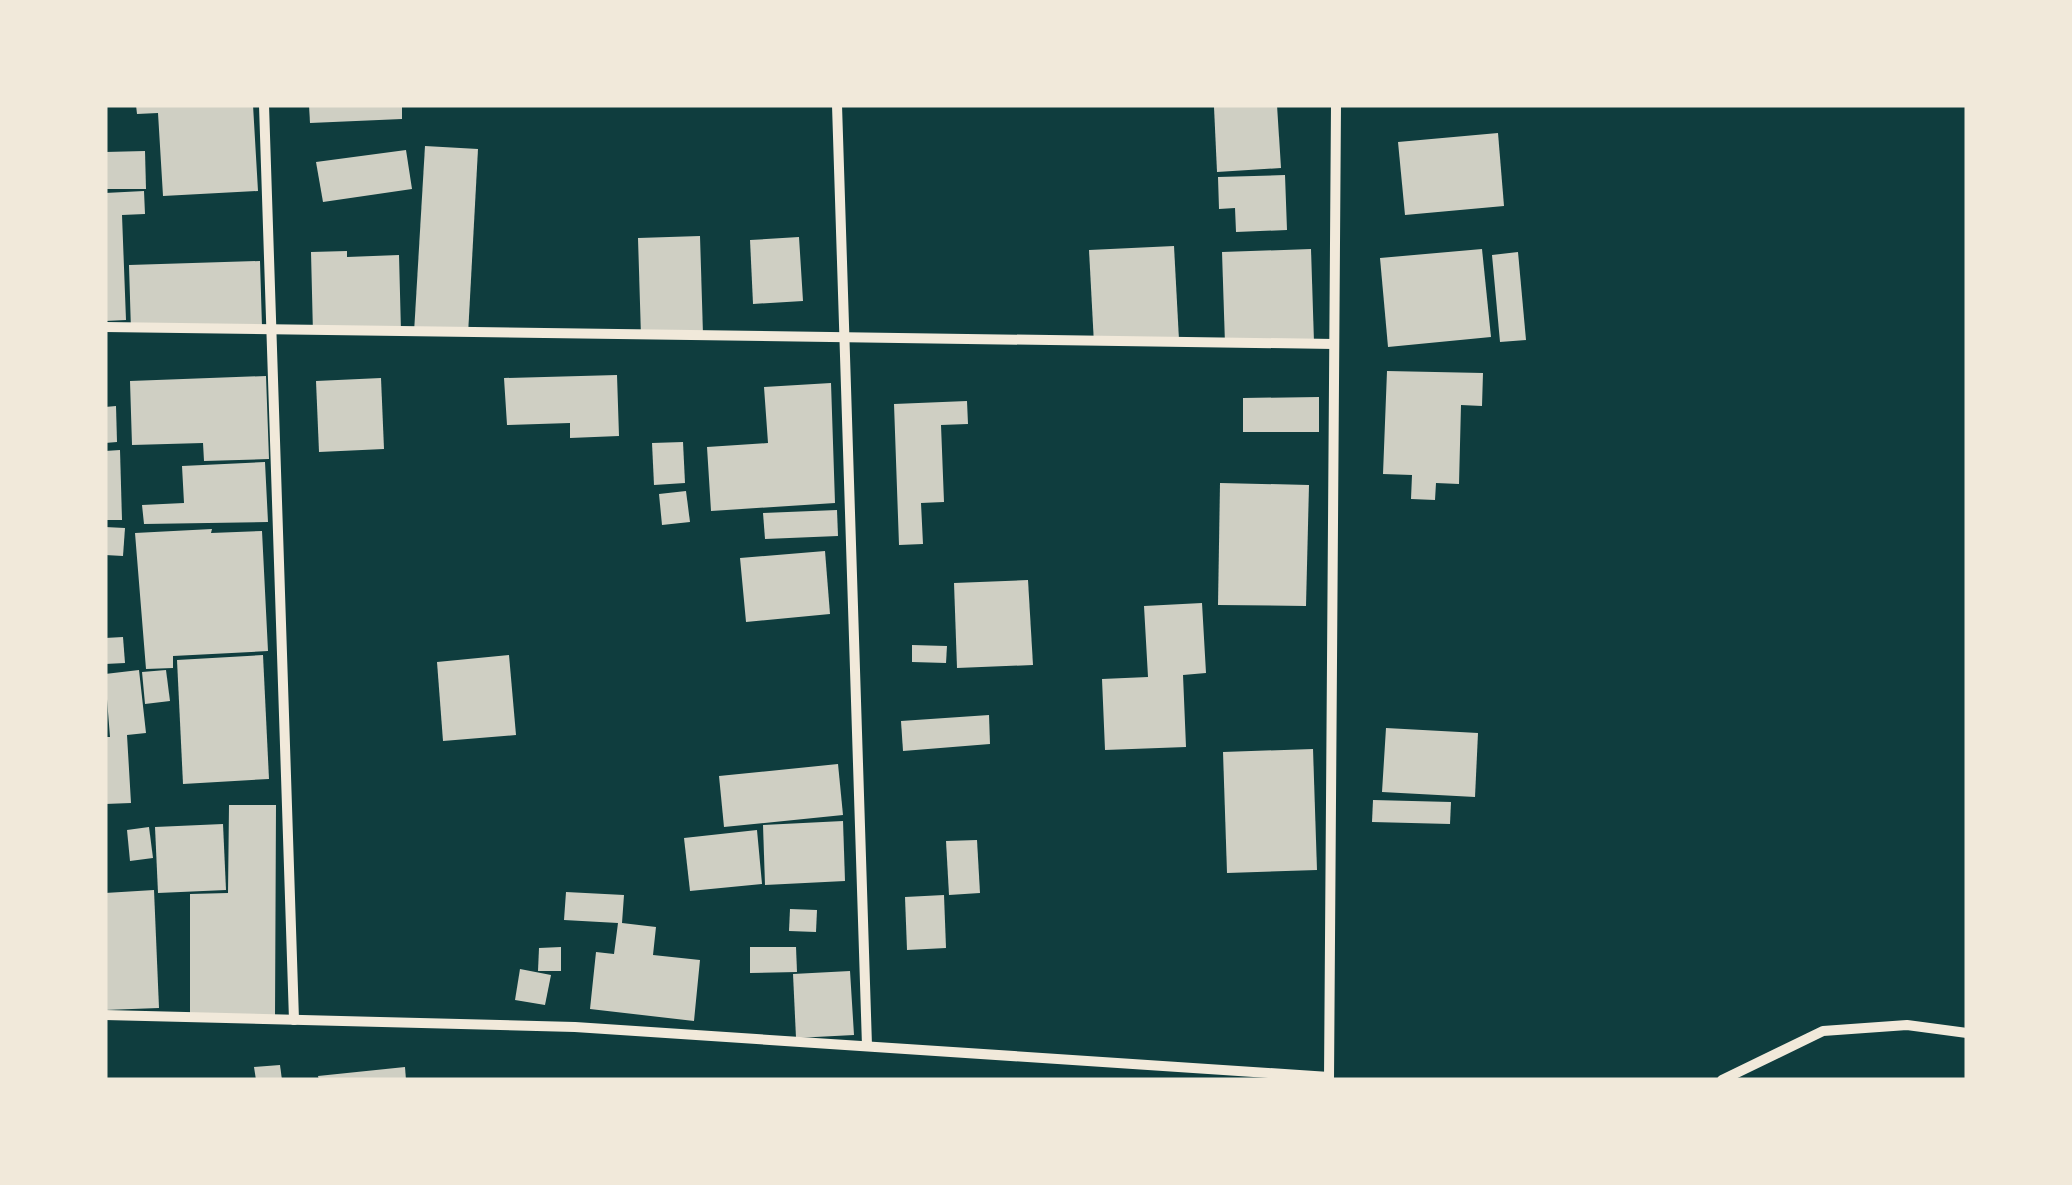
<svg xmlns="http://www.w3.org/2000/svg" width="2072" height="1185" font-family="'Work Sans',sans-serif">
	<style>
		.building { fill: #cfcfc3 }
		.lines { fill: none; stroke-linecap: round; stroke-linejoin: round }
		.minor { stroke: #f1e9da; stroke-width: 10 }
	</style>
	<rect width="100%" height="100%" fill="#0f3d3e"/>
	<g class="building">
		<path d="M136,105H253L258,191L163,196L158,113L137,114Z"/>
		<path d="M309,105H402V119L310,123Z"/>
		<path d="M1277,105L1281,168L1217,172L1214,107Z"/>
		<path d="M1498,133L1504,206L1405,215L1398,142Z"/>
		<path d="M425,146L478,149L468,335L414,333Z"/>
		<path d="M406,150L412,189L323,202L316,162Z"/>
		<path d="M145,151L146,189H105V152Z"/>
		<path d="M1285,175L1287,230L1236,232L1235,208L1219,209L1218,177Z"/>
		<path d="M144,191L145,214L122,215L126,320L105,321V193Z"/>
		<path d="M700,236L703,334L641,336L638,238Z"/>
		<path d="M799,237L803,301L753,304L750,240Z"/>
		<path d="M1174,246L1179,340L1094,344L1089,250Z"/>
		<path d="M1311,249L1314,342L1225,344L1222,252Z"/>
		<path d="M1482,249L1491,337L1388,347L1380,258Z"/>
		<path d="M347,251V257L399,255L401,332L313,334L311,252Z"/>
		<path d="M1518,252L1526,340L1500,342L1492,255Z"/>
		<path d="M260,261L262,327L131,331L129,265Z"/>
		<path d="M1387,371L1483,373L1482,406L1461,405L1459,484L1436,483L1435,500L1411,499L1412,475L1383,474Z"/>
		<path d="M617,375L619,436L570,438V423L507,425L504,378Z"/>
		<path d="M266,376L269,459L204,461L203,443L132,445L130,381Z"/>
		<path d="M381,378L384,449L319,452L316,381Z"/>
		<path d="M831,383L835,503L711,511L707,447L768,443L764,387Z"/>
		<path d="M1319,397V432H1243V398Z"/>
		<path d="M967,401L968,424L941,425L944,502L921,503L923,544L899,545L894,404Z"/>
		<path d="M116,406L117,442L105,443V407Z"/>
		<path d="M683,442L685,483L654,485L652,443Z"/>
		<path d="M120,450L122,520H105V451Z"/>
		<path d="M265,462L268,522L144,524L142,505L184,503L182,466Z"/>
		<path d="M1220,483L1309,485L1306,606L1218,605Z"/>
		<path d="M686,491L690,522L662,525L659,494Z"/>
		<path d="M837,510L838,536L765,539L763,513Z"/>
		<path d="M105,527L125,528L123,556L105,555Z"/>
		<path d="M212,529L211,533L262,531L268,651L173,656V668L146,669L135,533Z"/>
		<path d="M825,551L830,614L746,622L740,558Z"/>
		<path d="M1028,580L1033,665L957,668L954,583Z"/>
		<path d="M1202,603L1206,673L1183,675L1186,747L1105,750L1102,679L1148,677L1144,606Z"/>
		<path d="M123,637L125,663L105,664V638Z"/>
		<path d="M912,645L947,646L946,663L912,662Z"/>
		<path d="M263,655L269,779L183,784L177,660Z"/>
		<path d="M509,655L516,735L443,741L437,662Z"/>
		<path d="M139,670L146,733L127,735L131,803L105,804V737H110L105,674Z"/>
		<path d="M166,670L170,701L145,704L142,672Z"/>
		<path d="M989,715L990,744L903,751L901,721Z"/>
		<path d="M1386,728L1478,733L1475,797L1382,792Z"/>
		<path d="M1313,749L1317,870L1227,873L1223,752Z"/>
		<path d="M838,764L843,815L724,827L719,776Z"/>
		<path d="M1373,800L1451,802L1450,824L1372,822Z"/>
		<path d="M229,805H276L275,1016H190V894L228,893Z"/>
		<path d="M843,821L845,881L765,885L763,825Z"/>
		<path d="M223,824L226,890L158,893L155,827Z"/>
		<path d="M149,827L153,858L130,861L127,830Z"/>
		<path d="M757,830L762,884L690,891L684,838Z"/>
		<path d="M977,840L980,893L949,895L946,841Z"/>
		<path d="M154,890L159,1008L105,1010V893Z"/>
		<path d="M566,892L624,895L622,923L656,927L653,955L700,960L694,1021L590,1009L596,952L614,954L618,923L564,920Z"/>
		<path d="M944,895L946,948L907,950L905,897Z"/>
		<path d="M790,909L817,910L816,932L789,931Z"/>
		<path d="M561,947V971H538L539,948Z"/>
		<path d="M750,947H796L797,972L750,973Z"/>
		<path d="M520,969L551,975L545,1005L515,1000Z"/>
		<path d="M850,971L854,1035L796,1038L793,974Z"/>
		<path d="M280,1065L282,1080H256L254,1067Z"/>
		<path d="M405,1067L406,1080H319L318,1076Z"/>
	</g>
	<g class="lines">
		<g class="minor">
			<path d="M264,105L294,1020"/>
			<path d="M837,105L867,1046"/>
			<path d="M105,327L1334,344"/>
			<path d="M105,1015L575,1027L1329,1077"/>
			<path d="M1329,1079L1336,105"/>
			<path d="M1722,1080L1823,1031L1907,1025L1967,1033"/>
		</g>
	</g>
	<rect width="2072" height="1185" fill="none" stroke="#f1e9da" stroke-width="215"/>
</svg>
